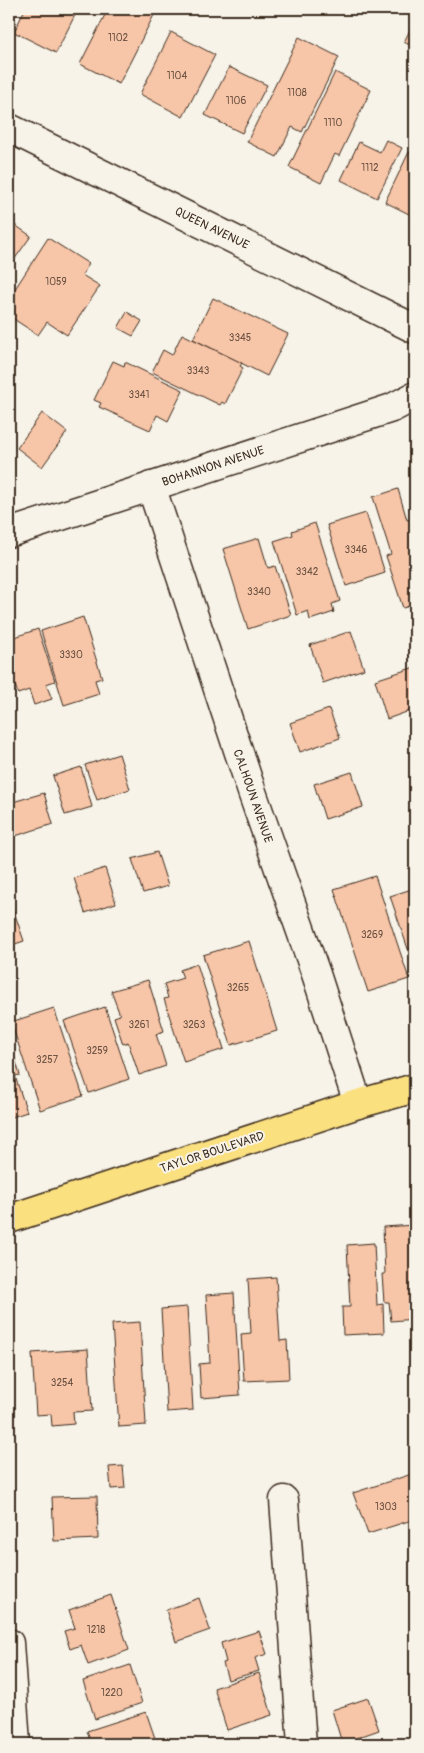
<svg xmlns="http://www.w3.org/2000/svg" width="424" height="1753" font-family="Pangolin,sans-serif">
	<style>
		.building { fill: #f7c5a7; stroke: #3b2a1e }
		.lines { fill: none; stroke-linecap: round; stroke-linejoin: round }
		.minor-casing { stroke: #3b2a1e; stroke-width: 31 }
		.primary-casing { stroke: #3b2a1e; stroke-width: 31 }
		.minor { stroke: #f7f3e8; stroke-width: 28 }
		.primary { stroke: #fbe080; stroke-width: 28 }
		.labels { text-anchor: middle; stroke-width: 4; stroke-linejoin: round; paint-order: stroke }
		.number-label { font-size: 10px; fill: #6a5140 }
		.street-label { font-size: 12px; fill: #3b2a1e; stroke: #f7f3e8 }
	</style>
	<rect width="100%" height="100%" fill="#f7f3e8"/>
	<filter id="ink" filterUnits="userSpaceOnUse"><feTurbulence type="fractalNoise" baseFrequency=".02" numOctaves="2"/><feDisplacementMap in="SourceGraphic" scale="10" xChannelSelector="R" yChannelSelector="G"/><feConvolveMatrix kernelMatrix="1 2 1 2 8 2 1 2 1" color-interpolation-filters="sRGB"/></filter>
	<g filter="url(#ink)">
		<g class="building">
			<path d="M25,9H78L56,53L14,32Z"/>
			<path d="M108,9H157L119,84L80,64Z"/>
			<path d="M415,20V48L404,42Z"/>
			<path d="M171,32L215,55L183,117L140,94Z"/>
			<path d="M299,37L339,57L302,132L292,127L277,157L247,142Z"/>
			<path d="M229,67L267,85L242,133L205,115Z"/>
			<path d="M335,72L371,90L339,156L335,154L321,183L289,167Z"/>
			<path d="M386,140L402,148L377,198L341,180L359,142L380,152Z"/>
			<path d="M409,152L415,155V217L385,202Z"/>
			<path d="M9,221L31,236L9,267Z"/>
			<path d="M48,238L89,264L82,275L100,286L67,335L47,322L38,335L9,316V298Z"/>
			<path d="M213,298L288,334L267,376L193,339Z"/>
			<path d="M127,312L142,321L133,336L118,328Z"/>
			<path d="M182,334L242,363L240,366L243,368L225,404L222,402L220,405L152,372L163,350L172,355Z"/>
			<path d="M113,361L124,366L125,362L183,390L168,421L157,415L150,430L99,407L101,403L94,400Z"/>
			<path d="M42,413L67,432L42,467L17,448Z"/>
			<path d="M398,489L407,520L415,518V604L403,608L386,556L391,554L373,497Z"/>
			<path d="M366,513L385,573L346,586L327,525Z"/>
			<path d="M315,523L340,601L332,604L334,612L310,620L308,611L297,615L274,541L293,535L292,531Z"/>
			<path d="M259,538L268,568L275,566L291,615L248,629L223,549Z"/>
			<path d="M83,617L102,678L95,680L99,694L64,705L41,631Z"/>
			<path d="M38,629L55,681L46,684L52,699L34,705L29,690L18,694L9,667V639Z"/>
			<path d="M351,631L364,669L323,683L310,645Z"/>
			<path d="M415,667V709L387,719L375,680Z"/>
			<path d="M329,709L340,738L300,752L290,723Z"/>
			<path d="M119,754L130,789L97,800L85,765Z"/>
			<path d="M81,767L92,807L65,815L53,776Z"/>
			<path d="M352,772L363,807L325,819L314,784Z"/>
			<path d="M44,793L53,824L9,838V803Z"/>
			<path d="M157,852L168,886L143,893L132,859Z"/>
			<path d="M105,868L116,903L85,913L74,878Z"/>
			<path d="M375,876L409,979L368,992L334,889Z"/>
			<path d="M415,888V958L412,948L408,949L390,896Z"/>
			<path d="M9,900H10L24,941L9,946Z"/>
			<path d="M249,941L277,1031L231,1045L203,955Z"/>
			<path d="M197,964L224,1049L184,1062L164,999L168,998L164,984L183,978L180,970Z"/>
			<path d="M148,980L164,1031L156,1034L166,1066L139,1075L128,1042L123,1044L114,1017L120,1015L111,991Z"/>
			<path d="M105,1007L129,1079L89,1093L64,1021Z"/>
			<path d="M54,1008L83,1096L40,1110L11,1022Z"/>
			<path d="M9,1039L20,1075L15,1076L27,1112L9,1118Z"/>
			<path d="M415,1225V1319L391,1321L389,1302H384L382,1274H385L383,1227Z"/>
			<path d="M374,1243L377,1305L383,1304L384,1333L343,1335L342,1307H350L347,1245Z"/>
			<path d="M276,1277L280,1341L287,1340L289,1379L244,1381L241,1334L251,1333L248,1279Z"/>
			<path d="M234,1293L240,1395L201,1398L199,1364L210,1363L206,1295Z"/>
			<path d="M187,1307L193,1410L167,1412L161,1309Z"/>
			<path d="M140,1322L146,1425L119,1427L112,1324Z"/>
			<path d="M88,1349L92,1411L73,1412L74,1424L52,1426L51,1414L36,1415L32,1353Z"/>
			<path d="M123,1466L125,1488L111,1489L109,1467Z"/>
			<path d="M415,1473V1519L368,1534L353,1493Z"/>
			<path d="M97,1496L98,1539L54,1541L52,1497Z"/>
			<path d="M111,1595L129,1650L88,1665L81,1645L70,1649L64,1631L75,1628L69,1610Z"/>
			<path d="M199,1598L210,1630L176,1642L166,1610Z"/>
			<path d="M259,1631L267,1654L255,1658L259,1671L228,1680L223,1663L226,1662L221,1643Z"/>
			<path d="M130,1665L142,1703L95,1719L83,1681Z"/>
			<path d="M259,1673L272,1715L227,1730L214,1688Z"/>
			<path d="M368,1698L379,1730L342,1743L332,1710Z"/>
			<path d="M146,1712L157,1744H91L87,1731Z"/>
		</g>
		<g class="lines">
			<defs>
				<g id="minor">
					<path d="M9,128L415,329"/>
					<path d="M151,486L252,792L316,974L358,1104"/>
					<path d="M9,533L392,408L415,396"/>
					<path d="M284,1500L302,1744"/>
					<path d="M9,1643L16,1744"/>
				</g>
				<path id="primary" d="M9,1219L358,1104L415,1088"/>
			</defs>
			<use href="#minor" class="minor-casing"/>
			<use href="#primary" class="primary-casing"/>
			<use href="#minor" class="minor"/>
			<use href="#primary" class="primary"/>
		</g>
	</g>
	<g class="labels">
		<g class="number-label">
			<text x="118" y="41">1102</text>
			<text x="177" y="79">1104</text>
			<text x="297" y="96">1108</text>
			<text x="236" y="104">1106</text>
			<text x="333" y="126">1110</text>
			<text x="370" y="171">1112</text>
			<text x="56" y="285">1059</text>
			<text x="240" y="341">3345</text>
			<text x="198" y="374">3343</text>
			<text x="139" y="398">3341</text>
			<text x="356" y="553">3346</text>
			<text x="307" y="575">3342</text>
			<text x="259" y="595">3340</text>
			<text x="71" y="658">3330</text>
			<text x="372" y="938">3269</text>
			<text x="238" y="991">3265</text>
			<text x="139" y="1028">3261</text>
			<text x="194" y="1028">3263</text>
			<text x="97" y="1054">3259</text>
			<text x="47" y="1063">3257</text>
			<text x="62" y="1386">3254</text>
			<text x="386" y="1510">1303</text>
			<text x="96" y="1633">1218</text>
			<text x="112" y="1696">1220</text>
		</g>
		<g class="street-label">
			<text transform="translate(212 228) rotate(26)" y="4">QUEEN AVENUE</text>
			<text transform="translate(213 466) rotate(-18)" y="4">BOHANNON AVENUE</text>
			<text transform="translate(253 796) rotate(71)" y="4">CALHOUN AVENUE</text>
			<text transform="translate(212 1152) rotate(-18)" y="4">TAYLOR BOULEVARD</text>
		</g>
	</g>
	<rect width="424" height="1753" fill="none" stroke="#f7f3e8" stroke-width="30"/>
	<rect x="15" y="15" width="394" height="1723" fill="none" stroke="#3b2a1e" stroke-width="2" filter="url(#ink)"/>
</svg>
